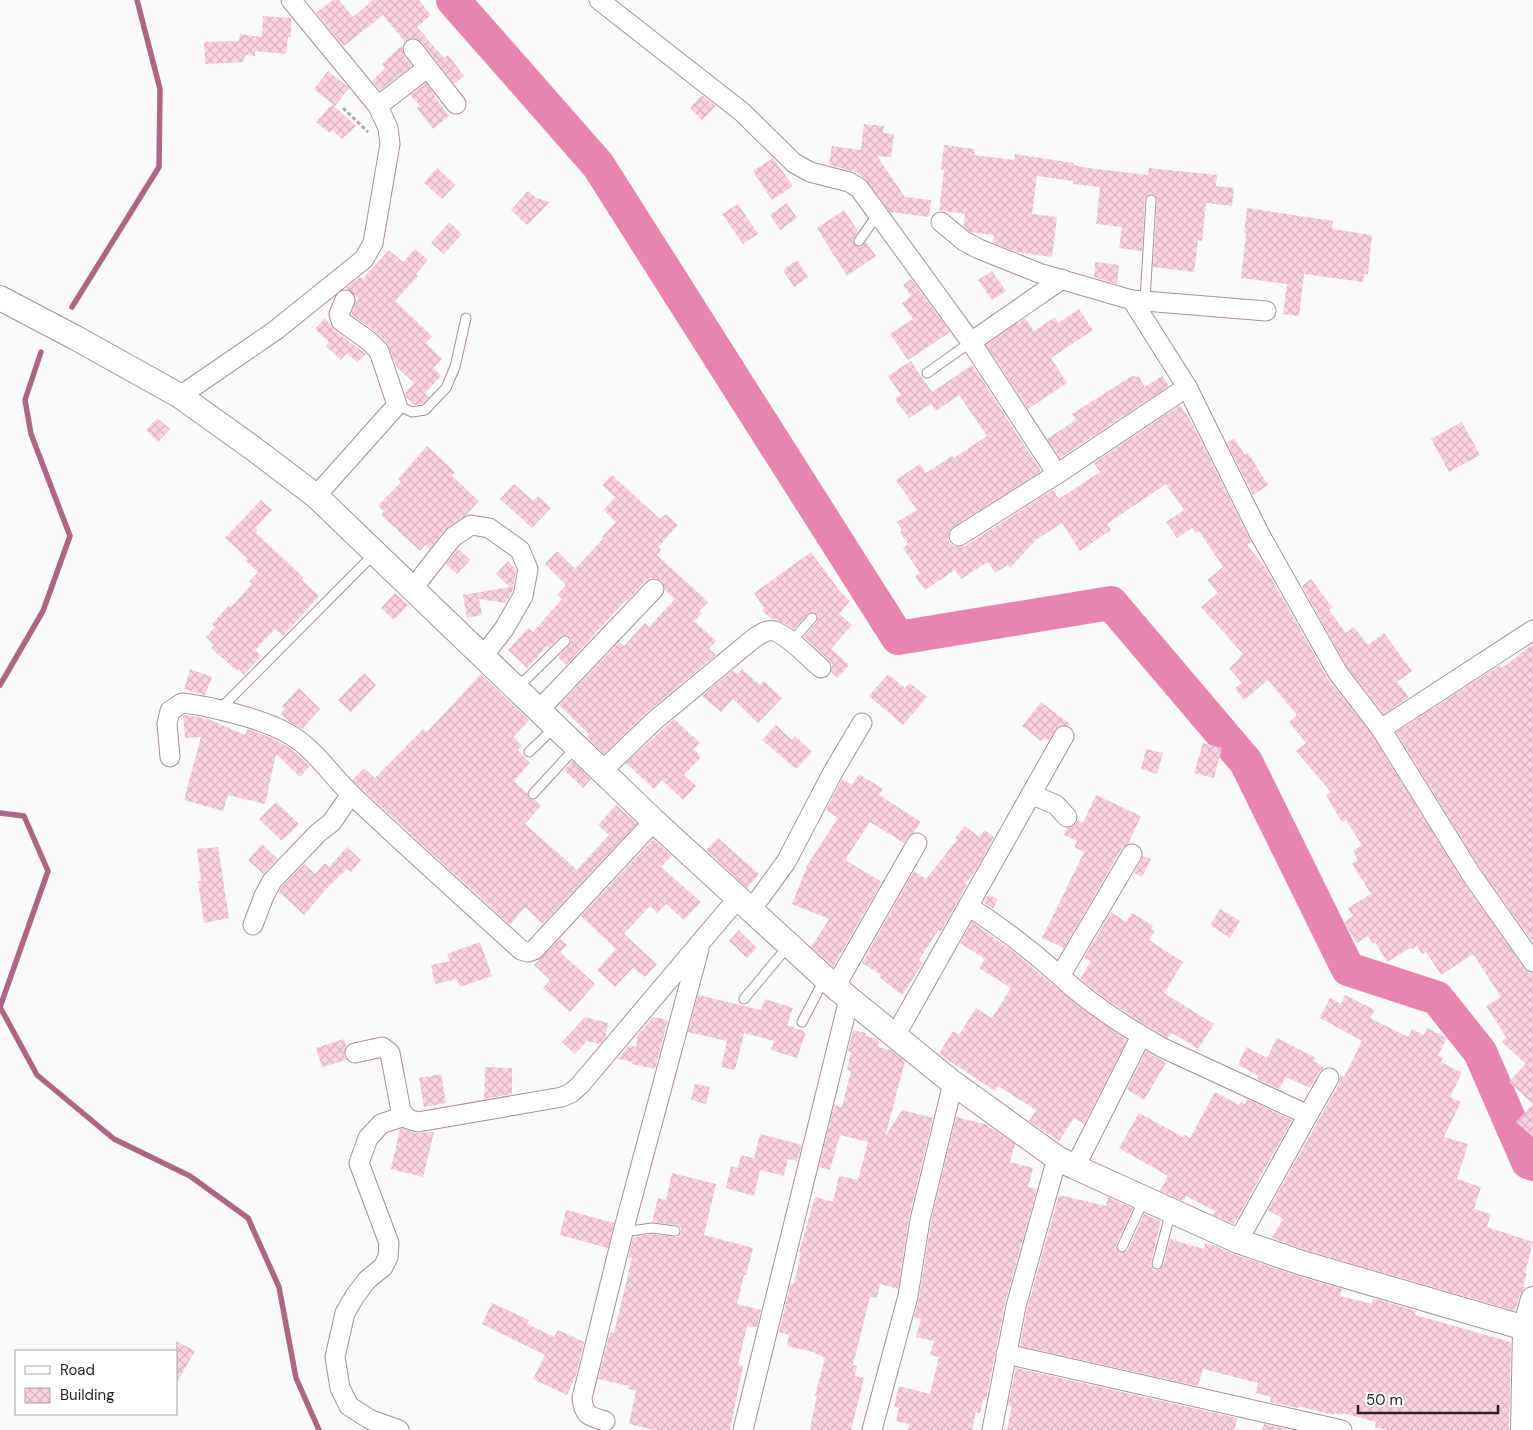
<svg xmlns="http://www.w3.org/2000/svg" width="1533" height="1430" font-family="'DM Sans',sans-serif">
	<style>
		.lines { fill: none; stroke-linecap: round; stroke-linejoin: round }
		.stream { stroke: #ae6685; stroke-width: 5.5 }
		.river { stroke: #e785af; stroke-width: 34 }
		.building { fill: url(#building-cross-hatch) }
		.service-casing { stroke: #ac8d99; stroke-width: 11 }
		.minor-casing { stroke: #ac8d99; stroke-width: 21 }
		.tertiary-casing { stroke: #ac8d99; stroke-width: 26 }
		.path { stroke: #ada9ab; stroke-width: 3; stroke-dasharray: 4 2.5; stroke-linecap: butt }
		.service { stroke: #fff; stroke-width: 9 }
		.minor { stroke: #fff; stroke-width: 19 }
		.tertiary { stroke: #fff; stroke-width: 24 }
	</style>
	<defs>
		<pattern id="building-cross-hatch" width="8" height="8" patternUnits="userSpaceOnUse" patternTransform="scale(1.25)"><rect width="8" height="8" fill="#fcd1e1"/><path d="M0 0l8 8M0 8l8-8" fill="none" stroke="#d8b3c1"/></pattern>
	</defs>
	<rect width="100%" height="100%" fill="#fafafa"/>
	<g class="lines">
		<g class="stream">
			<path d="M72,307L159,167L160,89L137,0"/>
			<path d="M0,685L43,611L70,536L31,434L25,400L41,352"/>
			<path d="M0,813L24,816L48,871L0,1007L37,1075L114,1139L190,1176L248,1218L279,1287L296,1378L319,1430"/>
		</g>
		<path class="river" d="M453,0L598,165L898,638L1111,603L1246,762L1348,969L1437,998L1480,1052L1528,1162L1533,1164"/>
	</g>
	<g class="building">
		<path d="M333,0H339L353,17L372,1L371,0H419L431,15L417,27L444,58L448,55L464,76L454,84L422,42L412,38L405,42L383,15L344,46L316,13Z"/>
		<path d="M263,16L291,18V37H288L286,54L255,51V56L245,55L244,62L205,64L204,42L239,41L240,34L262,37Z"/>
		<path d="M402,45V50L404,56L412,66L380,90L372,81L385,68L382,64Z"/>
		<path d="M328,71L349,88L335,106L314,89Z"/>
		<path d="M426,83L449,116L433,129L417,108L420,106L410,95Z"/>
		<path d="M702,95L716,106L702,120L690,108Z"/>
		<path d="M332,104L356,126L342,139L332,130L329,133L316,122Z"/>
		<path d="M864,124L884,126L883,133L894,134L891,157L877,156L905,197L931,200L929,217L890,212L865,179L856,172L829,165L832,146L861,150Z"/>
		<path d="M944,145L975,149L974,155L1014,160L1015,154L1074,163V165L1088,168L1148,175L1149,168L1217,175L1216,186L1234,188L1232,206L1206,203L1202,241L1198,240L1194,272L1153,267L1157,200L1155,195L1149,194L1145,199L1142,251L1119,248L1122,227L1096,224L1100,187L1073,184V181L1037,176L1032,214L1057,217L1052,257L1017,252L993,243L994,235L970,232L964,226L965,214L939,210L944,170H941Z"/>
		<path d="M773,158L793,186L772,200L753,171Z"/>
		<path d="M437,168L455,185L442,199L424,183Z"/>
		<path d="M528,191L536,198L550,202L527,225L511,210Z"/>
		<path d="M787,203L797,218L780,230L770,215Z"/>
		<path d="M738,204L758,234L743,244L722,214Z"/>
		<path d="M1247,208L1333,221L1332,229L1372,235L1368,274H1364L1363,282L1304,274L1299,316L1283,314L1287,284L1241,278L1246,233H1244Z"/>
		<path d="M844,210L858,231L854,238V244L858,247H861L866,242L876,256L847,276L817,228Z"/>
		<path d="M449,222L462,234L444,254L431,243Z"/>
		<path d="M415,249L428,260L416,274L418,276L395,301L432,336L426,343L442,359L433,368L441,376L425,393L429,397L422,404L415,405L406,397L405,393L414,383L396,366L387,343L376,332L351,314L356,302L359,298L346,288L360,277L363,279L389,250L403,262Z"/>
		<path d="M797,260L808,277L794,287L783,270Z"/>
		<path d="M1095,262L1119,265L1117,284L1094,277Z"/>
		<path d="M992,271L1006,291L992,300L978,280Z"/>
		<path d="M911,279L950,332L908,360L890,334L913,319L902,303L911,296L903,285Z"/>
		<path d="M1079,309L1093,330L1051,358L1067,383L1028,409L986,345L1025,318L1034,331L1055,317L1058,323Z"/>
		<path d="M325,318L334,330L366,354L357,362L347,353L341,360L326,346L329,342L315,329Z"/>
		<path d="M911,361L932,392L972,365L1041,471L953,527L949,531L948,537L949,542L953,546L959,547L965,546L1053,490L1059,499L1100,472L1094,463L1180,405L1193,425L1251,542L1247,545L1265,567L1328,679L1372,735L1462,880L1524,968L1528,972L1533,973V1137L1516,1122L1533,1104L1509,1082L1526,1064L1502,1042L1506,1037L1486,1006L1501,997L1473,954L1441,975L1426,952L1422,954L1417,946L1411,949L1410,948L1387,962L1375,942L1373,944L1368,936L1357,943L1344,922L1353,916L1348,908L1371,894L1352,864L1358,860L1353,851L1362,845L1346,820L1342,822L1326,795L1331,792L1296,751L1306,743L1289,722L1297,715L1268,680L1244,700L1235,688L1242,683L1229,668L1241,657L1240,656L1243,654L1201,607L1218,593L1207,580L1223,567L1199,531L1196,533L1192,528L1177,538L1166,522L1184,510L1166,484L1107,524L1111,530L1080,551L1062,523L1036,540L1010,568L1008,565L995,573L988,562L961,579L955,570L925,590L915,576L920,573L903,548L908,544L900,532L902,530L897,522L917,510L896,480L920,464L926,473L952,456L954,458L987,436L959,395L936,411L931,404L909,418L895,399L901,395L888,376Z"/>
		<path d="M1132,376L1139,377L1145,387L1162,376L1169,386L1060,458L1047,439L1076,420L1072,414Z"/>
		<path d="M157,418L170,429L158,442L146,430Z"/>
		<path d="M1462,422L1480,455L1449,472L1431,439Z"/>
		<path d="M1234,438L1245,455L1248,453L1268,485L1253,495L1227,443Z"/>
		<path d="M427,446L455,472L452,476L479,501L465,516L444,530L430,549L425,545L420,551L381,515L384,511L378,506L401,482L398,479Z"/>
		<path d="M612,475L660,519L666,514L678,525L658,547L661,550L657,555L708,602L699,611L702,613L694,621L716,641L709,649L716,655L646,713L604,754L589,739L587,736L589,734L559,705L619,642L624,646L645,623L649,627L675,599L665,590L662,581L656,578H650L646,581L627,601L626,600L566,665L558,657L571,643V639L566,635L561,637L549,648L547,646L527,668L508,650L528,628L533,632L562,599L557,595L566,585L545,564L557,551L575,569L603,539L602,537L616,522L604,510L615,497L602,485Z"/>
		<path d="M514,484L533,501L538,496L551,508L532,528L500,499Z"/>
		<path d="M261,500L272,510L255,528L258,530L256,533L303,577L301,579L319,596L283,636L275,629L255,650L261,656L244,675L239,669L237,671L211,648L214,645L206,637L215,627L212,624L229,605L231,607L252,584L249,582L258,572L246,561L248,559L225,538Z"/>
		<path d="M458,549L470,560L457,574L446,564Z"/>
		<path d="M811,552L839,590L850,601L839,614L852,625L831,649L849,665L838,678L831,672L832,665L829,660L804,637L817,622L818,616L816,614L813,612L808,614L794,629L784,623L772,619L762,611L764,608L754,593Z"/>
		<path d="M508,561L516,570L512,592L506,603L479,599L482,615L467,618L463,595L510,587L496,574Z"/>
		<path d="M1311,579L1332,607L1329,610L1346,633L1354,627L1368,645L1384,633L1412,671L1397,682L1409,697L1384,714L1347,667L1302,586Z"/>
		<path d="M395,593L408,605L394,620L381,608Z"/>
		<path d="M1533,644V942L1480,868L1396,732L1500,665L1502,668Z"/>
		<path d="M190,669L212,677L205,695L184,689Z"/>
		<path d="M742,669L760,685L764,681L782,698L758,723L733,699L721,712L702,696L733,670L737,674Z"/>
		<path d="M364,673L376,685L351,712L338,700Z"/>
		<path d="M481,674L529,720L513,737L522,745L518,750L530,763L514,781L527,793L528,798L535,800L541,806L525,824L577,870L609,835L598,825L616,805L637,823L543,924L525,907L510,925L352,780L364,768L375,778L423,729L427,732Z"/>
		<path d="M888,674L905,688L910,683L927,697L903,725L869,696Z"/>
		<path d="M299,688L320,709L302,729L288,721L281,714L285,709L282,706Z"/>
		<path d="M1041,702L1071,725L1058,727L1048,741L1044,738L1041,741L1022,726Z"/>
		<path d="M185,715L208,719L245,735L247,729L272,738L290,748L310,766L300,777L276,754L265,804L228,795L223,811L184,800L201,737L185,738L183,716Z"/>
		<path d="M674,719L700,743L694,749L701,757L684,775L696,786L683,800L662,780L654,789L626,763Z"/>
		<path d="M776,725L792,740L795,736L812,752L796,769L762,740Z"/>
		<path d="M1203,743L1222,748L1214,778L1194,773Z"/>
		<path d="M1146,749L1163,753L1157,774L1141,769Z"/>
		<path d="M572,761L591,779L583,788L564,770Z"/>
		<path d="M859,774L883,789L879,795L921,822L914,832L908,837L904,843L870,822L845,860L882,882L833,967L811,947L829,919L792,904L807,867H806L838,818L826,810L842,779L852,785Z"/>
		<path d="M1096,795L1141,816L1128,844L1122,848L1064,948L1042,938L1084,852L1074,847L1077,841L1064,835L1067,828L1074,826L1078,820L1083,823Z"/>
		<path d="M276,802L299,824L282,841L259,819Z"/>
		<path d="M965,826L979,837L985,830L994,837L975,872L965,884L967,885L941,931L938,930L937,932L919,960L923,963L902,995L879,977L881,975L862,963L914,871L926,879L957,840L955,838Z"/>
		<path d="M718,838L759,874L747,888L706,850Z"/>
		<path d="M653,839L672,856L661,867L701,902L684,920L666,904L657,913L650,906L624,934L657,964L645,977L633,968L615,987L597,970L616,949L581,916Z"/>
		<path d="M262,844L278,859L263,874L248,860Z"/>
		<path d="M218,847L229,918L204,923L198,881H201L197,849Z"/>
		<path d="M347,847L361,860L351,872L347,869L329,886L304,915L279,892L281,888L304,864L315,874L325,863L329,867Z"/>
		<path d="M1143,856L1151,859L1142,877L1134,873Z"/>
		<path d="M988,895L998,899L993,909L983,902Z"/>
		<path d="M1220,909L1240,921L1230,938L1210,925Z"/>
		<path d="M1111,912L1126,922L1132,913L1153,926L1151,929L1155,931L1149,940L1183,962L1164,993L1214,1024L1198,1049L1172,1033L1168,1038L1142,1023L1103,997L1080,979L1091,961L1084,958Z"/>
		<path d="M972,922L1020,957L1077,1005L1127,1040L1084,1124L1074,1118L1059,1141L1029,1121L1036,1110L998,1086L995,1091L939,1054L953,1031L959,1035L976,1008L992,1018L1011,988L979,968L985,959L960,943Z"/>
		<path d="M739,930L757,948L747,958L729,941Z"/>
		<path d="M560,939L567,945L560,952L595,984L570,1012L543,988L550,980L534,965Z"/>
		<path d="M480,942L492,976L460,987L457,979L435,984L431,965L450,961L447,954Z"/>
		<path d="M698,995L761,1010L765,999L793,1008L787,1025L806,1032L797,1058L771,1050L774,1041L744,1033L735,1070L721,1067L727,1041L688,1032Z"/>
		<path d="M1345,995L1375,1010L1370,1018L1408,1037L1412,1029L1424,1035L1427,1028L1447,1038L1438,1055L1443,1058L1441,1062L1462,1073L1450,1097L1461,1102L1444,1137L1468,1144L1457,1179L1481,1187L1474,1209L1491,1214L1487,1227L1533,1242L1525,1273H1527L1523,1287H1526L1520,1295L1515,1311L1306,1250L1272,1238L1283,1219L1268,1210L1339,1084L1340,1075L1344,1077L1362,1041L1320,1018L1330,998L1341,1004Z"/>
		<path d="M585,1017L608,1023L605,1039L600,1044L587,1041L575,1054L562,1042Z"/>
		<path d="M653,1017L668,1020L655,1069L632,1064L633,1062L618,1059L629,1045L636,1047L638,1034Z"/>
		<path d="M853,1030L866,1033L865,1036L877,1039L879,1041L878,1047L891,1050L905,1061L885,1137L902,1110L933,1118L909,1217L898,1289L880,1284L877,1298L870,1297L853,1365L857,1366L855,1376L864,1378L851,1430H811V1427H810L817,1396H815L825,1358L813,1352L787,1346L789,1335L779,1332L791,1283L794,1284L801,1253L799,1252L815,1197L833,1202L839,1176L858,1180L868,1142L840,1135L830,1170L819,1167L834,1105L842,1107L851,1071L847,1070L851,1052L848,1051Z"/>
		<path d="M1277,1038L1316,1058L1314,1061L1324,1068L1319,1072L1310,1088L1286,1077L1279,1089L1257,1079L1259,1076L1238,1065L1246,1047L1267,1058Z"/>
		<path d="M344,1039L346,1046L344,1055L346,1060L322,1067L316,1048Z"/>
		<path d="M1146,1051L1166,1063L1144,1100L1127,1089Z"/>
		<path d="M485,1067L512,1068V1094L484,1099Z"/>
		<path d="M441,1074L446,1103L424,1107L419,1078Z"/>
		<path d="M695,1084L710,1087L706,1104L691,1100Z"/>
		<path d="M1215,1092L1239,1105L1241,1102L1245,1104L1247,1099L1292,1120L1234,1224L1213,1215L1215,1211L1186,1196L1183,1201L1160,1191L1168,1176L1119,1148L1139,1113L1183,1137L1185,1135L1190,1138Z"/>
		<path d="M956,1117L988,1125V1128L994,1129L1015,1144L1010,1162L1033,1168L1028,1187L1037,1189L1005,1303L986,1400L983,1399L980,1414L976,1412L972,1430H908L909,1424L896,1421L899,1408L894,1406L899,1386L930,1394L939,1357L930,1355L934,1341L916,1337L921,1319L914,1317L919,1298L931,1222Z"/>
		<path d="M403,1128L415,1133L434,1132L423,1177L391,1169L400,1129Z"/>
		<path d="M760,1134L802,1145L797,1161L788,1159L784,1176L760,1170L754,1196L726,1188L731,1166L738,1168L741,1155L754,1158Z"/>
		<path d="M672,1173L716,1184L704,1235L753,1248L746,1275H744L737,1304L761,1310L757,1327L747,1326L738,1365L743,1366L730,1430H654L629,1424L636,1391L628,1389L629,1386L598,1379L610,1332L614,1333L632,1258H628L633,1237L652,1234L675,1237H678L681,1232V1228L676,1225L652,1222L658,1198L666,1200Z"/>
		<path d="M1059,1195L1106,1206L1108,1197L1133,1208L1116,1245L1117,1250L1120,1253L1125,1252L1128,1250L1144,1214L1161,1221L1151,1262V1266L1155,1270H1159L1163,1266L1170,1239L1204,1249L1205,1244L1215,1246L1233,1254L1298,1276L1342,1289L1340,1296L1372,1304L1373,1298L1416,1311L1415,1315L1511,1342L1509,1430H1386L1375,1427L1376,1422L1343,1413L1342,1415L1334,1413V1415L1298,1406V1408L1270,1402L1271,1397L1256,1393L1258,1383L1203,1369L1198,1386L1020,1346L1027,1309Z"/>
		<path d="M566,1210L614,1223L608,1248L560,1235Z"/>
		<path d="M492,1303L529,1320L527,1324L554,1337L558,1330L584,1342L576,1375L567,1395L533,1379L545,1355L482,1324Z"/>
		<path d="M176,1341L195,1351L176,1384Z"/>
		<path d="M1016,1368L1237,1418L1235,1430H1007L1012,1406L1008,1405Z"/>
		<path d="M1264,1424L1291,1430H1262Z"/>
	</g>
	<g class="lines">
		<defs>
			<g id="service">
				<path d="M859,241L873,221L874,213"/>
				<path d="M1145,300L1151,200"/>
				<path d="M927,373L971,342"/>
				<path d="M397,405L412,412L425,410L446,388L455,367L466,318"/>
				<path d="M791,642L812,618"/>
				<path d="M517,688L565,641"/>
				<path d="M219,710L374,554"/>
				<path d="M529,752L554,728"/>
				<path d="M533,794L577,746"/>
				<path d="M744,999L789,945"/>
				<path d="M802,1022L825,978"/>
				<path d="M623,1232L652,1228L675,1231"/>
				<path d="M1122,1247L1144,1199"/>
				<path d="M1157,1264L1171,1211"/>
			</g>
			<g id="minor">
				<path d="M599,0L742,112L794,163L810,172L849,182L859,188L971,342L1057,474"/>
				<path d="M413,49L456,104"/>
				<path d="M378,106L427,68"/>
				<path d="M941,222L964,241L979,249L1039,273L1132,300L1266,311"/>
				<path d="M1132,300L1187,387L1259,533L1338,673L1381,729L1471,874L1533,962"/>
				<path d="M971,342L1062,279"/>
				<path d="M180,396L276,330L364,259L373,243L390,144L388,128L378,106L291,0"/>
				<path d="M316,496L397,405L379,351L369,341L341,321L339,314L345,300"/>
				<path d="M959,536L1057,474L1187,387"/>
				<path d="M413,588L453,537L471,525L489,528L520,550L528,569L523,596L504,629L483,656"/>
				<path d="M539,710L654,589"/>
				<path d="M1381,729L1533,630"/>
				<path d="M170,757L167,724L170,711L182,703C210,706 263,719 287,733C314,747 331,776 353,796C408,848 465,899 521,950L528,952L534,950L654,821"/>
				<path d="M602,771L654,721L753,639C759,635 766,629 774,631C788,635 809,658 821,668"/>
				<path d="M1031,794L1056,805L1067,817"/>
				<path d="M1132,854L1060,976C1090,1004 1127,1028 1163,1048L1308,1115L1238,1241"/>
				<path d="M968,906C1001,927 1031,950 1060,976"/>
				<path d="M751,910L786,862L833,772L862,723"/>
				<path d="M253,925L264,896L272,881L318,833L332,822L351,794"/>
				<path d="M835,987L917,843"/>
				<path d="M895,1036L1064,736"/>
				<path d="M355,1053L382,1047L390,1053L401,1111L408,1119L418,1122L562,1097L571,1093L580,1085L738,898"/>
				<path d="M1308,1115L1329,1078"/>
				<path d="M1075,1167L1141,1036"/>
				<path d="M1006,1354L1342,1430"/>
				<path d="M605,1421C589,1416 584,1416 582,1398L623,1232L699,949"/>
				<path d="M399,1430L371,1420L349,1406L340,1388L335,1357L345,1313L355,1296L367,1280L383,1267L388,1257L389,1243L359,1163L368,1138L381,1124L404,1116"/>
				<path d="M743,1430L849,999"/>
				<path d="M872,1430L908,1296L920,1220L953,1083"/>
				<path d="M992,1430L1016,1306L1057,1158"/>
			</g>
			<g id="tertiary">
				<path d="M0,298L76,338L180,396L254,449L316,496L654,821L835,987L953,1083L1057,1158L1075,1167L1238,1241L1302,1263L1525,1328"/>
				<path d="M1523,1430L1525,1328L1533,1299"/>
			</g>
		</defs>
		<use href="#service" class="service-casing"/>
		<use href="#minor" class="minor-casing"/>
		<use href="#tertiary" class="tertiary-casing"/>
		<path class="path" d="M343,108L368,132"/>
		<use href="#service" class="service"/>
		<use href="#minor" class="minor"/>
		<use href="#tertiary" class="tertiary"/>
	</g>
	<rect x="15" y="1350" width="162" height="65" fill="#ffffff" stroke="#aaa5a7"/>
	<rect x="25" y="1366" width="25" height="8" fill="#ffffff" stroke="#aaa5a7"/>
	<text x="60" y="1375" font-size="15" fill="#2a1e23">Road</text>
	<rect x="25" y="1388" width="25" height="15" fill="url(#building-cross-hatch)" stroke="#aaa5a7"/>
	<text x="60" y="1400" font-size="15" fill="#2a1e23">Building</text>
	<path d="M1358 1405v8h140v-8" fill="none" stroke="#2a1e23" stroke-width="2.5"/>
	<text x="1366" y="1405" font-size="15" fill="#2a1e23" stroke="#ffffff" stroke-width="4" paint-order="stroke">50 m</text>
</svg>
